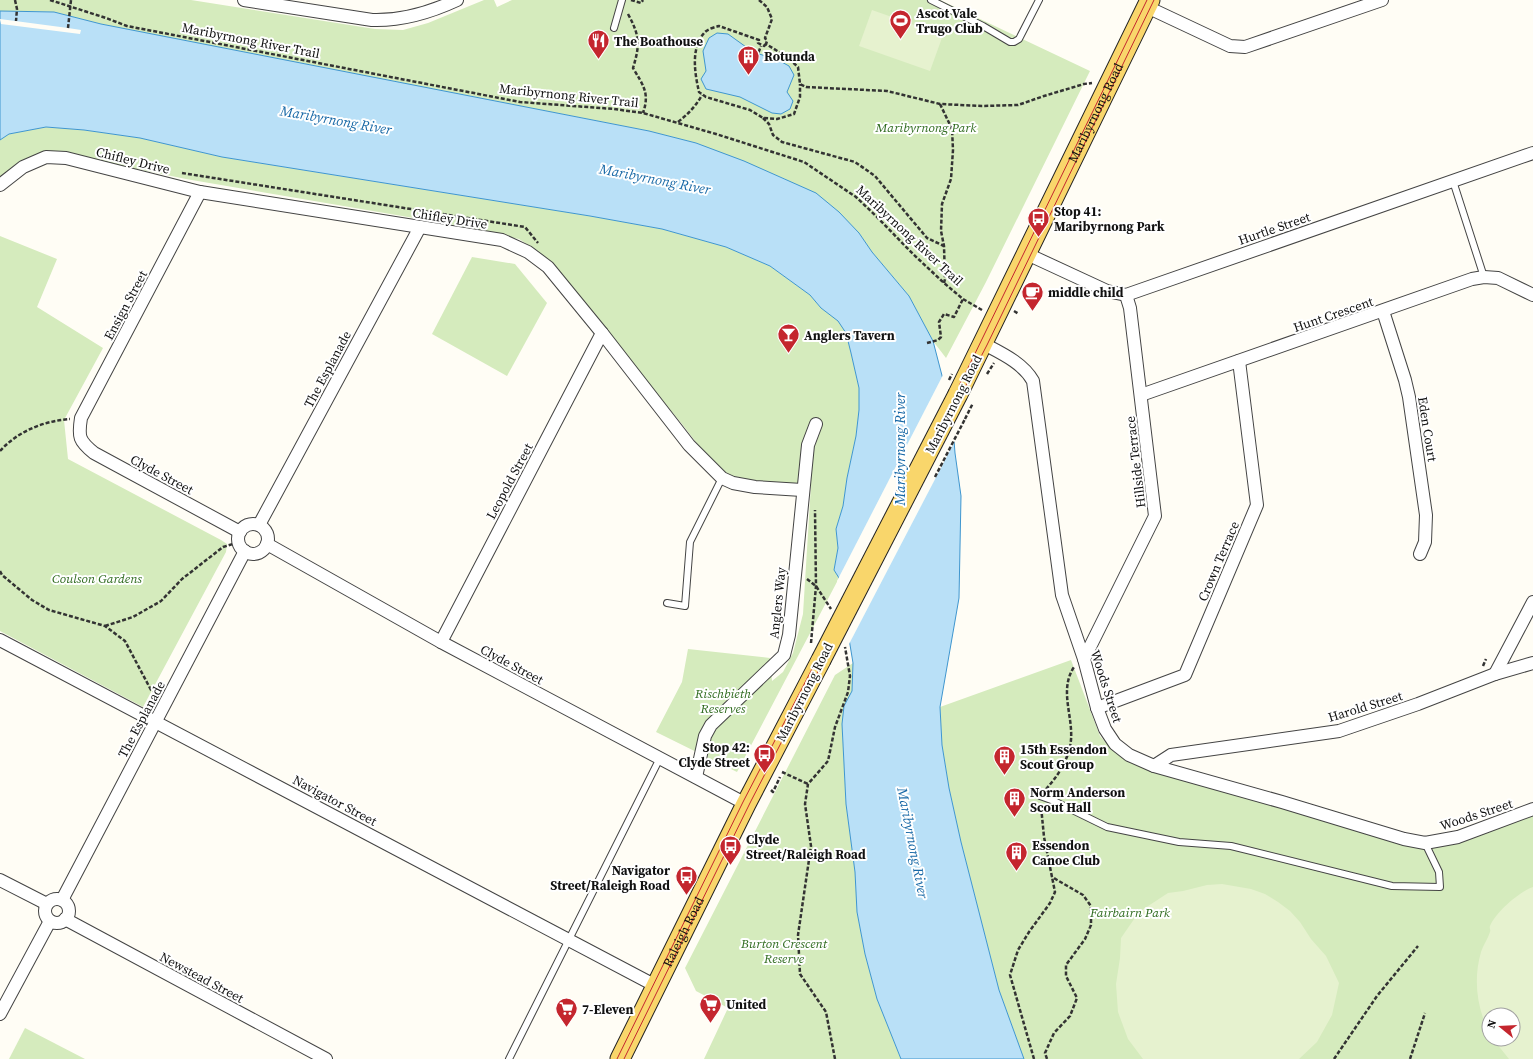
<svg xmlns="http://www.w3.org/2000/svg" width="1533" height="1059" font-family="'Source Serif 4',serif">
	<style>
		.green { fill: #d5ebbd; fill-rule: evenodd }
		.pitch { fill: #e6f2cf }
		.water { fill: #b9e0f7; stroke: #3f96cf }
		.pier { fill: #fffdf5 }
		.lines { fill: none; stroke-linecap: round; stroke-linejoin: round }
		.lane-casing { stroke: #444; stroke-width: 8 }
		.street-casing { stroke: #444; stroke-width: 14 }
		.primary-casing { stroke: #222; stroke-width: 21 }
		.path { stroke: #333; stroke-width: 2.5; stroke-dasharray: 4 2; stroke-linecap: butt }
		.lane { stroke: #fff; stroke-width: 6 }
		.street { stroke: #fff; stroke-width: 12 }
		.primary { stroke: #f9d66b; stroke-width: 19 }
		.tram { stroke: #c4262e; stroke-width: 1 }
		.primary-bridge-casing { stroke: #222; stroke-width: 21; stroke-linecap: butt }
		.path-bridge { stroke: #333; stroke-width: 2.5; stroke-dasharray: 4 2; stroke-linecap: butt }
		.primary-bridge { stroke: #f9d66b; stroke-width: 19 }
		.labels { text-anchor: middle; stroke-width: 4; stroke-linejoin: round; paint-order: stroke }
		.poi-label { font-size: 13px; font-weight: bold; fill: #111; stroke: #fff; text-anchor: start }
		.street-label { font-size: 13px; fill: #111; stroke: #fff }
		.park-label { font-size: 13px; font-style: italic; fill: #2f6b1f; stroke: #fff }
		.water-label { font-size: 14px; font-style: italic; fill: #1768a6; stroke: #fff }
	</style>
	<rect width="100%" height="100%" fill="#fffdf5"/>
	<g class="green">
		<path d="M0,0H191L375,29L403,30L428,23L484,0H494L497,7L512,0H940L1090,71L986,282L946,358L933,341L909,296L872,252L859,233L785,179L696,143L649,131L101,24L54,12L0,11Z"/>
		<path d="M46,127L84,130L140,138L222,157L590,216L662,229L726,247L770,266L810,295L821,308L839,321L846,333L851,353L859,388V410L856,436L847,478L843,506L836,529L838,548L834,570L839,578L737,772L656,732L682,682L688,649L770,658L772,681L783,672L793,653L803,614L811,485L743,480L727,474L708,458L682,424L539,252L519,239L449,224L186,179L53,152L0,179V140L9,134Z"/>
		<path d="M0,236L57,259L37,307L103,348L64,420L68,459L221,540L227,544L226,552L143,707L0,631Z"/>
		<path d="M472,257L515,264L547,303L507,376L432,334Z"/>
		<path d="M1071,660L1100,736L1111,748L1411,840H1438L1533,807V1059H1024L999,990L961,842L949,788L942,745L940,707ZM1489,1015H1513V1039H1489Z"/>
		<path d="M853,663L852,691L844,706L842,724L846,804L855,872L857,912L865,954L877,999L901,1059H704L728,1008L696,991L685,968L835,675Z"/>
		<path d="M25,1028L85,1059H9Z"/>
	</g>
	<g class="pitch">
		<path d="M872,10L943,35L930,71L859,46Z"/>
		<path d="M1222,884L1251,889L1265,894L1278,902L1290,911L1300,922L1311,939L1326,956L1339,983L1332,1015L1317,1042L1299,1059H1143L1128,1039L1118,1012L1116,984L1120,958L1121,938L1139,912L1168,893L1183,891L1207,885Z"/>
		<path d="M1533,887V1059H1509L1493,1039H1513V1015H1489V1033C1477,1007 1473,980 1481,952C1483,945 1488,939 1490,932C1491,929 1489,929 1490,926C1496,912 1519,892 1533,887Z"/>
	</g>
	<g class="water">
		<path d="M0,11L54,12L101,24L649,131L696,143L744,161L816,193L839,212L859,233L872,252L909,296L933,341L952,414L955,453L961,496L959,598L940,707L942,745L949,788L961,842L999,990L1024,1059H901L877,999L865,954L857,912L855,872L846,804L842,724L844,706L852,691L853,663L839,578L834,570L838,548L836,529L843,506L847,478L856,436L859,410V388L851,353L846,333L838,321L821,308L810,295L770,266L726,247L662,229L590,216L222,157L140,138L84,130L46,127L9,134L0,140Z"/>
		<path d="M717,33L728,34L753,52L778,60L789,66L794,75L787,92L793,101L790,109L781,114L772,113L740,97L706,89L701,79L706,71L703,51L709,38Z"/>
	</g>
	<g class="pier">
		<path d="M0,19L68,28L81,30L80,34L1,24Z"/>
		<path d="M944,373L954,414L956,439L848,646L837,581Z"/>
	</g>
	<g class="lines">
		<defs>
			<g id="lane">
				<path d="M931,0L983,26L1010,42H1014L1019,39L1039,0"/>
				<path d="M614,28L622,0"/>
				<path d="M1453,181L1484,277"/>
				<path d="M667,603L685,606L690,542L722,478"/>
				<path d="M1040,796L1054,801L1107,827L1179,842L1231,846L1392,886L1440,887L1439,872L1425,843"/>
				<path d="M509,1059L660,758"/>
			</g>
			<g id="street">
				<path d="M244,0L372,20C402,21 429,13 457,0"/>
				<path d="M1147,7L1230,46L1245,47L1382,0"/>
				<path d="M0,185L23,167L46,157L66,158L200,192L502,240L528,252L548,267L602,333L689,445L722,478L733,483L755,487L802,490"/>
				<path d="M200,192L81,418C78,437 79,441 94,453L240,532"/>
				<path d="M1027,254L1107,291L1126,295L1533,153"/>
				<path d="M1383,311L1405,380L1409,397L1426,515L1425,542L1420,554"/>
				<path d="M984,344C1001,353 1023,363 1033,381L1062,595L1084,659L1097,708L1105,729L1115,744L1129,755L1154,766L1282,802L1404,839L1425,843L1458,837L1533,809"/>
				<path d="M1141,395L1472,279L1484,277L1498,278L1533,295"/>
				<circle cx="253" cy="539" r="15"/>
				<path d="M259,525L420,227"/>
				<path d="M267,544L441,642L746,804"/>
				<path d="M0,640L656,986"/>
				<path d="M441,642L602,333"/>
				<path d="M1084,659L1155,516L1130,308L1126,295"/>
				<path d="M1495,674L1533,602"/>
				<path d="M1097,708L1185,675L1257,505L1239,361"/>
				<path d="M1154,766L1171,755L1339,731L1418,704L1495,674L1533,663"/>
				<path d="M696,777L705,736L711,725L784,655L789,635L808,445L816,424"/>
				<path d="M0,880L47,904"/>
				<circle cx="57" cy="911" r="12"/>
				<path d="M62,900L245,551"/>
				<path d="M65,919L326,1059"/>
				<path d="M0,1014L50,921"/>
			</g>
			<g id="primary">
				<path id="s1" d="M958,394L1150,0"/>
				<path id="s2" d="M620,1059L746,804L821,660"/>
			</g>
		</defs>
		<use href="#lane" class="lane-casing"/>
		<use href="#street" class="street-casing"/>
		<use href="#primary" class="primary-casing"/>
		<g class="path">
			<path d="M15,0L17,9L16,21"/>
			<path d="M50,0L106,18L127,26L520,102L614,109L643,113L716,134L804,162L856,197L876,216L913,254L944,283L963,299L982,310"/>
			<path d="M631,0L641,3L643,0"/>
			<path d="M759,0L767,7L772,19L765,38L767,41L766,44L787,57L798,67L800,84L806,87L887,91L940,104L982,106L1018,105L1044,96L1084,84L1092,83"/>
			<path d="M628,14C640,36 640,45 633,68C643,85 650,93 643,113"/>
			<path d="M68,28L71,0"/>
			<path d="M766,44L764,46L758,43L759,40L719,26C715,27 708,29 705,32C690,48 695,74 699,92L706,97L750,110L763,118L777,119L794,114L800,97V84"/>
			<path d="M752,69L761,46"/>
			<path d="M940,104L952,129L953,150L951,179L942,204L941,231L944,246L945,279L944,283"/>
			<path d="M763,118L769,124L773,135L782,142L855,162L875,176L927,238L944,246"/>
			<path d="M678,122C688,114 696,106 702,95"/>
			<path d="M182,173L525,227L538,243"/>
			<path d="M1014,311L1019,314"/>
			<path d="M927,343L938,340L941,337L939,322L944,314L954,317L963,299"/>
			<path d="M987,374L994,363"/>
			<path d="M965,419L973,403"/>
			<path d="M0,451C18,431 44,421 70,419"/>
			<path d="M0,571L2,575L32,600L49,610L105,626L125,641L151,690L158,693"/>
			<path d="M807,579L816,586L831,609"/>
			<path d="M105,626L133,617L161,601L182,579L223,547L236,543"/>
			<path d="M811,643L816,586L815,510"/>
			<path d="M1483,666L1486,659"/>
			<path d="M782,772L808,784"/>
			<path d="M1046,789C1058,776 1069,759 1071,740C1073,715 1059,690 1074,667"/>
			<path d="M771,790L773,792L780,777"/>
			<path d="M835,1059L826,1012L800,974L798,935L811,846L805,804L808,784L828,761L835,727L848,692L850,676L845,647"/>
			<path d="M1034,1059L1010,975L1018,950L1029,932L1050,903L1055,892L1044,837L1041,806"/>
			<path d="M1047,1059L1045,1053L1054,1033L1070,1016L1077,998L1066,976V965L1085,939L1091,925V906L1083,895L1052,877"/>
			<path d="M1334,1059L1377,996L1418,946"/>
			<path d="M1410,1059L1425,1013"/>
		</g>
		<use href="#lane" class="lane"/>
		<use href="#street" class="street"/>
		<use href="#primary" class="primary"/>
		<g class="tram">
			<path d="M617,1059L743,802L967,370L1147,0"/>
			<path d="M624,1059L751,801L987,345L1154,0"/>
		</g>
		<defs>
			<path id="primary-bridge" d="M821,660L958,394"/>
		</defs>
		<use href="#primary-bridge" class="primary-bridge-casing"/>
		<g class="path-bridge">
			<path d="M949,380L952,374"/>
			<path d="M935,477L965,419"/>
		</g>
		<use href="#primary-bridge" class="primary-bridge"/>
	</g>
	<defs>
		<symbol id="stadium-pin" viewBox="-11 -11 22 30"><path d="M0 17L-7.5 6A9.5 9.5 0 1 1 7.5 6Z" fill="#c4262e" stroke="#fff"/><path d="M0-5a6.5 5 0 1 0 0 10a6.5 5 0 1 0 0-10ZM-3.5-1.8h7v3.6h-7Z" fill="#fff"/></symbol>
		<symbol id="restaurant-pin" viewBox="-11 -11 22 30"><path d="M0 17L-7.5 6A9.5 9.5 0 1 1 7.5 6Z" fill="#c4262e" stroke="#fff"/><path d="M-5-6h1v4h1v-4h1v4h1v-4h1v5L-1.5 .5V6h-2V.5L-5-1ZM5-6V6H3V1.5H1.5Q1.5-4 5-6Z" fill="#fff"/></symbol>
		<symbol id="building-pin" viewBox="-11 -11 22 30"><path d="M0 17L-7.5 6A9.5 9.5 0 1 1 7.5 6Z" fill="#c4262e" stroke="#fff"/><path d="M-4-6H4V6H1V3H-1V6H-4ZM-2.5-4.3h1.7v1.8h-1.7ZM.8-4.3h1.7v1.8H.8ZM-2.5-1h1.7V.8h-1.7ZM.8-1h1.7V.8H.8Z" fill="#fff"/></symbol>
		<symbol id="bus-pin" viewBox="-11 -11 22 30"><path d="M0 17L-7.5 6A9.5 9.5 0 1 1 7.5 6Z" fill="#c4262e" stroke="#fff"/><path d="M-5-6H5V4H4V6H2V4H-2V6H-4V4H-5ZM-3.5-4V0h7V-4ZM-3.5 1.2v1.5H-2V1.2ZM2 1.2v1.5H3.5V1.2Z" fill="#fff"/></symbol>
		<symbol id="cafe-pin" viewBox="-11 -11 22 30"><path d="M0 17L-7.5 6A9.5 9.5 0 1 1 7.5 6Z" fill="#c4262e" stroke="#fff"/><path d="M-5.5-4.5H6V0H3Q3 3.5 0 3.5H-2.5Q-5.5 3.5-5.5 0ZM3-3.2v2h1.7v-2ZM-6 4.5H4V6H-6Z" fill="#fff"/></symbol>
		<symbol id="bar-pin" viewBox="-11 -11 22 30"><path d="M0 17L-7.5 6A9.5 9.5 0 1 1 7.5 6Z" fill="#c4262e" stroke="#fff"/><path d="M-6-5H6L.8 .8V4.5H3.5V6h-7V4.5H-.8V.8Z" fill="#fff"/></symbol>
		<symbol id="supermarket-pin" viewBox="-11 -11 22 30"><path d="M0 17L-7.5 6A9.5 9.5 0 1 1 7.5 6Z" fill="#c4262e" stroke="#fff"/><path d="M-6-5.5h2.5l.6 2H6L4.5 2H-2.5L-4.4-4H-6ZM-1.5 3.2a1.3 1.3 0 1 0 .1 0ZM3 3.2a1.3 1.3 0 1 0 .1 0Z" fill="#fff"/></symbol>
	</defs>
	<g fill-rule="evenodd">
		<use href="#stadium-pin" x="888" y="8" width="25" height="34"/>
		<use href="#restaurant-pin" x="586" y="28" width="25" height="34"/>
		<use href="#building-pin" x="736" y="44" width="25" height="34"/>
		<use href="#bus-pin" x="1026" y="206" width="25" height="34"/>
		<use href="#cafe-pin" x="1020" y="280" width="25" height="34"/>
		<use href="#bar-pin" x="776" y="322" width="25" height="34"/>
		<use href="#bus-pin" x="752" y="742" width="25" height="34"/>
		<use href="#building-pin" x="992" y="744" width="25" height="34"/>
		<use href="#building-pin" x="1002" y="786" width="25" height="34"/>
		<use href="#bus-pin" x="718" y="834" width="25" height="34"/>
		<use href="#building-pin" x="1004" y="840" width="25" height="34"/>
		<use href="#bus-pin" x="674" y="864" width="25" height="34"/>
		<use href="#supermarket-pin" x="698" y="992" width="25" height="34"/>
		<use href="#supermarket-pin" x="554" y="996" width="25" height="34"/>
	</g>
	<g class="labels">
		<g class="poi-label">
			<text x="916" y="18">Ascot Vale<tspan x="916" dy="15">Trugo Club</tspan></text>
			<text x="614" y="46">The Boathouse</text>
			<text x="764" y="61">Rotunda</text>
			<text x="1054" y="216">Stop 41:<tspan x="1054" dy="15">Maribyrnong Park</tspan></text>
			<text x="1048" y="297">middle child</text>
			<text x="804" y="340">Anglers Tavern</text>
			<text x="750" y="752" text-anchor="end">Stop 42:<tspan x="750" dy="15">Clyde Street</tspan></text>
			<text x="1020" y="754">15th Essendon<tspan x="1020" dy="15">Scout Group</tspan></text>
			<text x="1030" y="797">Norm Anderson<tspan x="1030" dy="15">Scout Hall</tspan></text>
			<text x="746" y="844">Clyde<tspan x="746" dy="15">Street/Raleigh Road</tspan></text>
			<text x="1032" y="850">Essendon<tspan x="1032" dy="15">Canoe Club</tspan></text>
			<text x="670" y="875" text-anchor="end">Navigator<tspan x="670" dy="15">Street/Raleigh Road</tspan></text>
			<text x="726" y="1009">United</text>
			<text x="582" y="1014">7-Eleven</text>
		</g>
		<g class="street-label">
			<text transform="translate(251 40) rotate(11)" y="5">Maribyrnong River Trail</text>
			<text transform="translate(569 95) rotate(6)" y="5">Maribyrnong River Trail</text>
			<text dy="5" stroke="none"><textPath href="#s1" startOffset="313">Maribyrnong Road</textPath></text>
			<text transform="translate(133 160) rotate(14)" y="5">Chifley Drive</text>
			<text transform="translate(450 218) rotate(9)" y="5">Chifley Drive</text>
			<text transform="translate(1274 228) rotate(-19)" y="5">Hurtle Street</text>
			<text transform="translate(910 235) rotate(43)" y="5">Maribyrnong River Trail</text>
			<text transform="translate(125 305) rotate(-62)" y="5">Ensign Street</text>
			<text transform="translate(1333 314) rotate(-19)" y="5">Hunt Crescent</text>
			<text transform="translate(327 369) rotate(-62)" y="5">The Esplanade</text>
			<text transform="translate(953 404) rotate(-63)" y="5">Maribyrnong Road</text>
			<text transform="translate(1428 429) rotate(81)" y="5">Eden Court</text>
			<text transform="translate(1135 462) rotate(-97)" y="5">Hillside Terrace</text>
			<text transform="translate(162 474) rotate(28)" y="5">Clyde Street</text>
			<text transform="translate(509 481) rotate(-62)" y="5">Leopold Street</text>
			<text transform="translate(1218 561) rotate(-67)" y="5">Crown Terrace</text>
			<text transform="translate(777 603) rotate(-84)" y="5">Anglers Way</text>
			<text transform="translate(512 664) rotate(28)" y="5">Clyde Street</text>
			<text transform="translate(1107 686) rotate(72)" y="5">Woods Street</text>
			<text transform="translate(804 692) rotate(-63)" y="5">Maribyrnong Road</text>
			<text transform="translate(1365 706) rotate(-17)" y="5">Harold Street</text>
			<text transform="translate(141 719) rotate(-62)" y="5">The Esplanade</text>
			<text transform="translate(335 800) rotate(28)" y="5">Navigator Street</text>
			<text transform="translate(1476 814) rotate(-18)" y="5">Woods Street</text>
			<text dy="5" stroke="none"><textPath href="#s2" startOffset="142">Raleigh Road</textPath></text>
			<text transform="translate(202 977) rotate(28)" y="5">Newstead Street</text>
		</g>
		<g class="park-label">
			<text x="926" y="132">Maribyrnong Park</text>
			<text x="97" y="583">Coulson Gardens</text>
			<text x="723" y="698">Rischbieth<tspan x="723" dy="15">Reserves</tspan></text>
			<text x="1130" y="917">Fairbairn Park</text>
			<text x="784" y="948">Burton Crescent<tspan x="784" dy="15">Reserve</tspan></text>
		</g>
		<g class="water-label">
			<text transform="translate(336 120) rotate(10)" y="5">Maribyrnong River</text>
			<text transform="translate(655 179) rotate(11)" y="5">Maribyrnong River</text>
			<text transform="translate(900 449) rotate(-90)" y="5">Maribyrnong River</text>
			<text transform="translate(913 843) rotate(79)" y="5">Maribyrnong River</text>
		</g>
	</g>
	<g transform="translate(1501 1027) rotate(288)"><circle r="19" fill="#ffffff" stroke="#a0a0a0"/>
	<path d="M0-3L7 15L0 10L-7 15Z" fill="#c4262e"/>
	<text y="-6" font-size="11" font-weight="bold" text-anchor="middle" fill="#111111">N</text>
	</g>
</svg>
